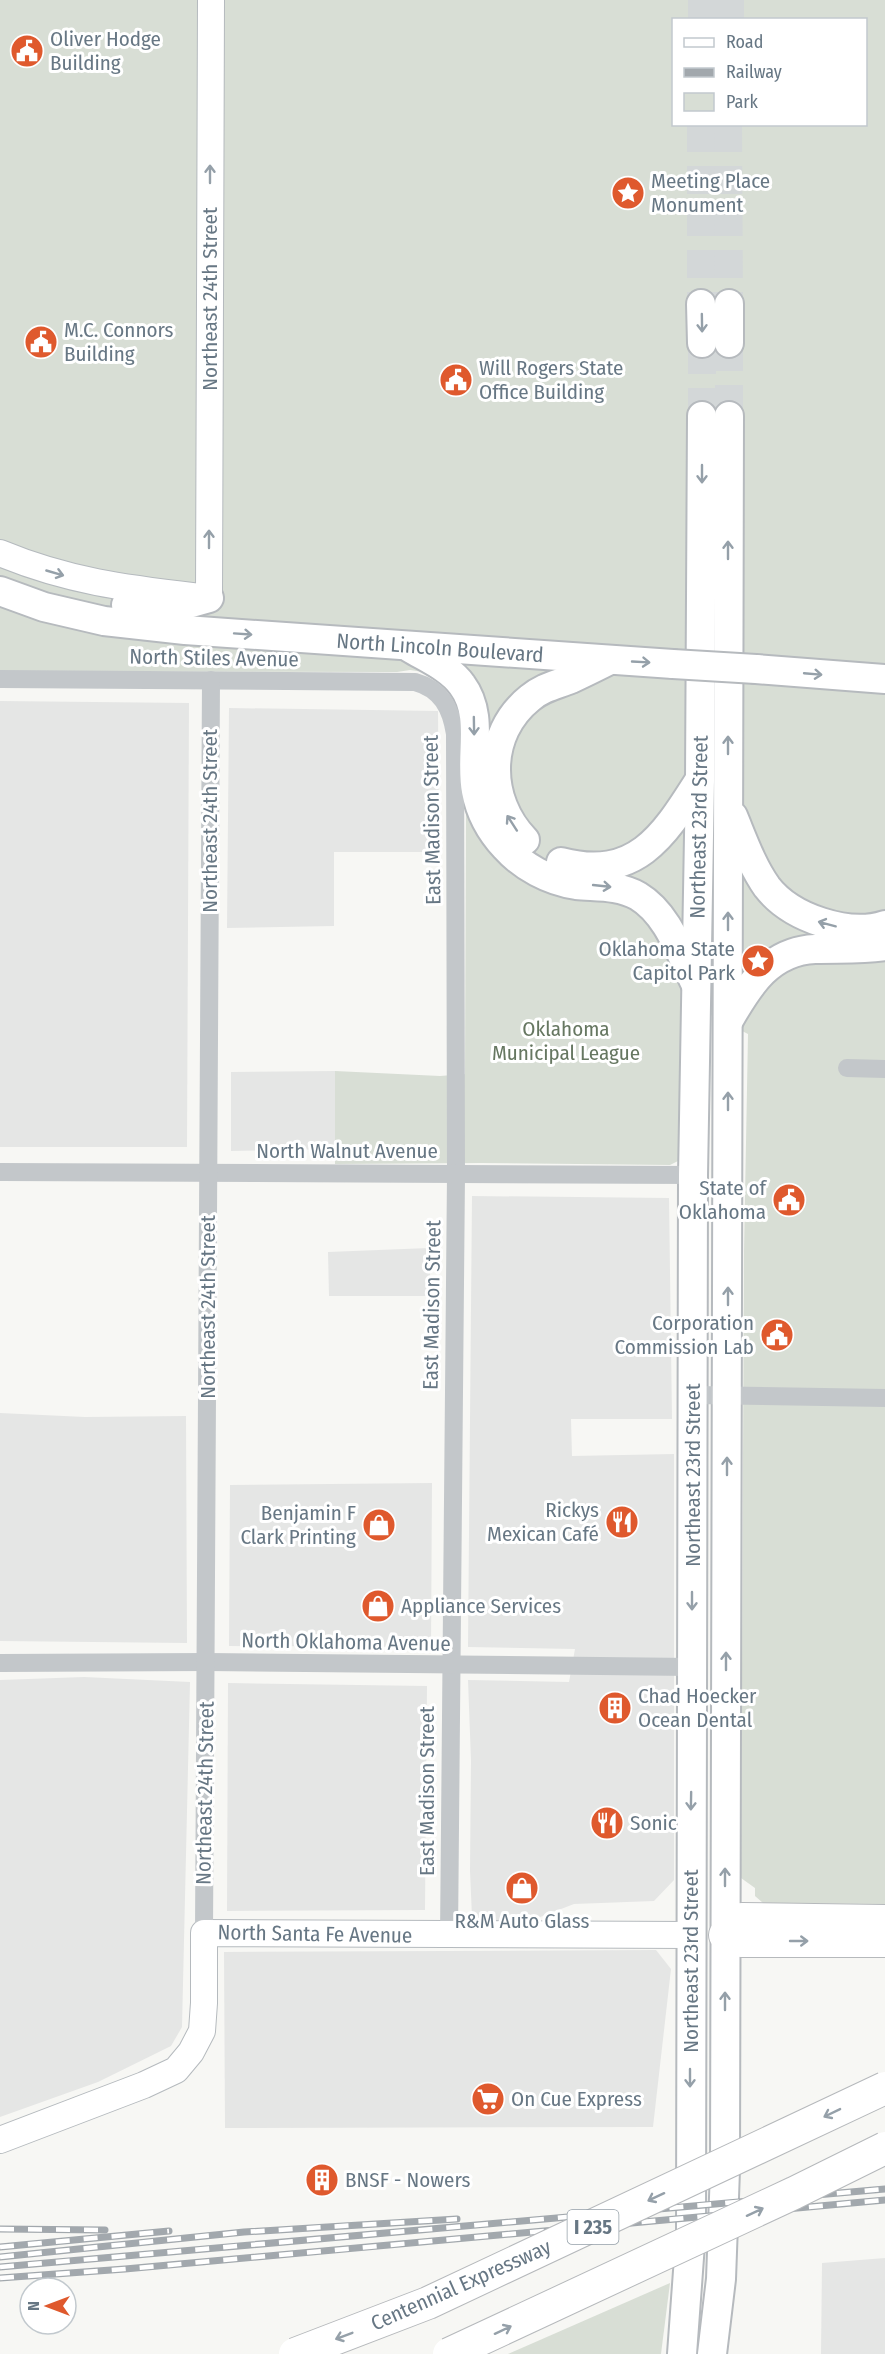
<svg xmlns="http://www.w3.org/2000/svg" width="885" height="2354" font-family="'Fira Sans Condensed',sans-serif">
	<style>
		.built { fill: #e5e6e5 }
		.green { fill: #d8ded5; fill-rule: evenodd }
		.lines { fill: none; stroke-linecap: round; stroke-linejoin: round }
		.primary-tunnel { stroke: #d3d7d8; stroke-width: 28; stroke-dasharray: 28 14; stroke-linecap: butt }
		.secondary-casing { stroke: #b5babe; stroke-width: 28 }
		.primary-casing { stroke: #b6babe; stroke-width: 32 }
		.highway-casing { stroke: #b6b9bc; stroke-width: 34 }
		.street { stroke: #c3c7ca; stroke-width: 18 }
		.secondary { stroke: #fff; stroke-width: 26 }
		.primary { stroke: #fff; stroke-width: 28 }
		.highway { stroke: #fff; stroke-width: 32 }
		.rail-casing { stroke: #a2a8ad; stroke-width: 7 }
		.rail { stroke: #fff; stroke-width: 4.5; stroke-dasharray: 14; stroke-linecap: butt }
		.primary-bridge-casing { stroke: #b6babe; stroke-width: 32; stroke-linecap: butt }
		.highway-bridge-casing { stroke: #b6b9bc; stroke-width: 34; stroke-linecap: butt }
		.primary-bridge { stroke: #fff; stroke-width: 28 }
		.highway-bridge { stroke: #fff; stroke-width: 32 }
		.oneway { stroke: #95a0a9 }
		.labels { text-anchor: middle; stroke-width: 6; stroke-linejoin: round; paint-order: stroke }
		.shield { fill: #fff; stroke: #95a0a9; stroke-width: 1.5 }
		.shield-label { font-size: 20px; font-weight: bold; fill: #677784 }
		.poi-label { font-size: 21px; fill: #677784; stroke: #fff; text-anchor: start }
		.street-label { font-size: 21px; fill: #677784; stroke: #fff }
		.park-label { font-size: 21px; fill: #667761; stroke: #fff }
	</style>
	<rect width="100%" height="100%" fill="#f7f7f4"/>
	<g class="built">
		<path d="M0,701L189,703L187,1147H0Z"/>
		<path d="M229,708L438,711L439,852H334V926L227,928Z"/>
		<path d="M335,1071L336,1149L231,1151V1072Z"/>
		<path d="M472,1196L669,1198L672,1419H571L572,1456L674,1454V1880L654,1901L574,1904L522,1924L472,1917L470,1871L471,1761L468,1680L569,1682L575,1649L468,1647Z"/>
		<path d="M429,1248L431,1296H329L328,1252Z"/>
		<path d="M0,1413L85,1417L186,1416L187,1643L0,1641Z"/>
		<path d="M432,1483L431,1647L229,1646L230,1485Z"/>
		<path d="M84,1677L190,1682L182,2027L171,2046L98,2082L0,2117V1680Z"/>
		<path d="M228,1683L427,1686L425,1910L227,1911Z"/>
		<path d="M656,1950L671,1969L653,2127L225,2128L224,1952Z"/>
		<path d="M885,2258V2354H821L822,2263Z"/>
	</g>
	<g class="green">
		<path d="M0,0H885V1904L763,1903L755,1896V1888L741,1878L744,1251L748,1034L681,1000L685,1072L683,1154L678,1161L670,1165L481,1163L335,1164V1071L440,1076L465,1074L466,812L458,702L447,686L430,673L410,670L397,672L0,671ZM674,20H866V124H674Z"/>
		<path d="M670,2283L661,2354H508Z"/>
	</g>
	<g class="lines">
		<g class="primary-tunnel">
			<path d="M702,20V0"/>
			<path d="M730,20V0"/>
			<path d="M701,124V304"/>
			<path d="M728,124L729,304"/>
			<path d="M729,343V416"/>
			<path d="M702,416V343"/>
		</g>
		<defs>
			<g id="secondary">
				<path d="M0,553C72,583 134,589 209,598L211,0"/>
				<path d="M0,2140L144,2085L176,2070L191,2052L202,2031L204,2003V1933L690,1935"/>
			</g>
			<g id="primary">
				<path d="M701,304L702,343"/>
				<path d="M729,304V343"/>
				<path d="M0,591L44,607L104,621L185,630L673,664"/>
				<path d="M126,605L177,607L209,598"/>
				<path d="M410,648C428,659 450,668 462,685C485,716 469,756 476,791C480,812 491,832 505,847C523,867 549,881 576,885C598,887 618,885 638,896C668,914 680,953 695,983"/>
				<path d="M756,669L885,679"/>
				<path d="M733,816C743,840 752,866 767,887C791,918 848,937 885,925"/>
				<path d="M525,840C486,800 485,734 530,698C543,687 556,685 571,679C584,673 596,667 608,661"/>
				<path d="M561,862C637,882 665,834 700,779"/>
				<path d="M729,1020C749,985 770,951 815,949C838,948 861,950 885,946"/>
				<path d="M682,2354L691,2230L693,1175L700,779L702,416"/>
				<path d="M712,2354L721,2279L725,2170L729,416"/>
			</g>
			<path id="highway" d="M885,1921L742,1919L725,1935L741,1941H885"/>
		</defs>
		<use href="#secondary" class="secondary-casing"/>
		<use href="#primary" class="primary-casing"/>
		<use href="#highway" class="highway-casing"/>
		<g class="street">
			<path d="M0,679L415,682C441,689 451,708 455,734L456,1174L449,1936"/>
			<path d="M847,1068L885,1069"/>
			<path d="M0,1172L693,1175"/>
			<path d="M693,1395L885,1398"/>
			<path d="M0,1663L207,1662L692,1667"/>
			<path d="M204,1933L211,680"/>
		</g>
		<use href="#secondary" class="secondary"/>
		<use href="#primary" class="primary"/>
		<use href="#highway" class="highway"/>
		<defs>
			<g id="rail">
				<path d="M0,2229L105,2230"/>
				<path d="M0,2247L169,2231"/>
				<path d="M0,2257L244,2232L457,2219"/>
				<path d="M0,2267L885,2189"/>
				<path d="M0,2278L125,2269L885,2200"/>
			</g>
		</defs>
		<use href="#rail" class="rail-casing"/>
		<use href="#rail" class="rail"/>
		<defs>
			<path id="primary-bridge" d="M673,664L756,669"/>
			<g id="highway-bridge">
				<path d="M295,2354L428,2303L885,2088"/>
				<path d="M449,2354L794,2193L885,2148"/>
			</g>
		</defs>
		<use href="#primary-bridge" class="primary-bridge-casing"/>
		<use href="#highway-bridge" class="highway-bridge-casing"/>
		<use href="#primary-bridge" class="primary-bridge"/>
		<use href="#highway-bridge" class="highway-bridge"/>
	</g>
	<defs><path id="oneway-shaft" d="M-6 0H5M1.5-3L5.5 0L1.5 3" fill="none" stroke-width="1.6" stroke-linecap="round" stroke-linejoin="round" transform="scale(1.5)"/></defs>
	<g class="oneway">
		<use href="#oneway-shaft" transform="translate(210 174) rotate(-90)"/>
		<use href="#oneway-shaft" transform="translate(702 323) rotate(89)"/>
		<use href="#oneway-shaft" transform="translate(702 474) rotate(90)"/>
		<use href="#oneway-shaft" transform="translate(209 539) rotate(-90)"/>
		<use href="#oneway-shaft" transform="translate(728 550) rotate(-90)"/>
		<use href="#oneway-shaft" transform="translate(55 573) rotate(16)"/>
		<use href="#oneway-shaft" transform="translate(243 634) rotate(4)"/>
		<use href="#oneway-shaft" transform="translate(641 662) rotate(3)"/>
		<use href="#oneway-shaft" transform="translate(813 674) rotate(5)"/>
		<use href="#oneway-shaft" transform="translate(474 726) rotate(89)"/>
		<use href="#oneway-shaft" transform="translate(728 745) rotate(-90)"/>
		<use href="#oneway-shaft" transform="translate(512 823) rotate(-123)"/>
		<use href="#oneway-shaft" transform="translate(602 886) rotate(6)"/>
		<use href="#oneway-shaft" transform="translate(728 921) rotate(-90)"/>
		<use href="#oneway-shaft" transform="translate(827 924) rotate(-165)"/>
		<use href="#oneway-shaft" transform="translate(728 1101) rotate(-90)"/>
		<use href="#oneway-shaft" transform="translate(728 1296) rotate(-90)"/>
		<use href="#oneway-shaft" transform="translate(727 1466) rotate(-90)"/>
		<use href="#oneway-shaft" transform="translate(692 1601) rotate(90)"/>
		<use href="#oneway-shaft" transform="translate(726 1661) rotate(-90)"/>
		<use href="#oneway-shaft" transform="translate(691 1801) rotate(91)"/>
		<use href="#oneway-shaft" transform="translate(725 1877) rotate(-90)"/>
		<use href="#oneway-shaft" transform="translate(799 1941)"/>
		<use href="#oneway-shaft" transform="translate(725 2001) rotate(-90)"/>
		<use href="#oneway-shaft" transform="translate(690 2078) rotate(90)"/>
		<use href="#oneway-shaft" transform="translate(832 2113) rotate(154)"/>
		<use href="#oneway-shaft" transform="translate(656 2197) rotate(155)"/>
		<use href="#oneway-shaft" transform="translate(755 2212) rotate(-25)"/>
		<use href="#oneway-shaft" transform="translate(503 2330) rotate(-25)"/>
		<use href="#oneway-shaft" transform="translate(344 2336) rotate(159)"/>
	</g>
	<defs>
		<symbol id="civic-disc" viewBox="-11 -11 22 22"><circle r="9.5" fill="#df592d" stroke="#fff"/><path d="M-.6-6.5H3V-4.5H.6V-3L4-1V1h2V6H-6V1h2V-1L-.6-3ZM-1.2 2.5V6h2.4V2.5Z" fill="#fff"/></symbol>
		<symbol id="sight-disc" viewBox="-11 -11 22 22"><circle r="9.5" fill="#df592d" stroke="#fff"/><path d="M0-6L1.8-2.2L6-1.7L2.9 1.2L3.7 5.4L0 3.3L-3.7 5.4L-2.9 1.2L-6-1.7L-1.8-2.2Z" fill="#fff"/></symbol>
		<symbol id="restaurant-disc" viewBox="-11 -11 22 22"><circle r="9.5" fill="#df592d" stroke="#fff"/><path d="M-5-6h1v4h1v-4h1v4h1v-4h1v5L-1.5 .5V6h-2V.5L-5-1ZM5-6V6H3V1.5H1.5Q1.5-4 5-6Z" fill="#fff"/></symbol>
		<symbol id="shop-disc" viewBox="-11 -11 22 22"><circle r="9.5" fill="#df592d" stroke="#fff"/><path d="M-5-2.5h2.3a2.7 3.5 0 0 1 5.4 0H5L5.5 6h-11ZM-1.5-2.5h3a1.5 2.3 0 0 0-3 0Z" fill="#fff"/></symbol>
		<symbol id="building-disc" viewBox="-11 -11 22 22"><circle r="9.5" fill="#df592d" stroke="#fff"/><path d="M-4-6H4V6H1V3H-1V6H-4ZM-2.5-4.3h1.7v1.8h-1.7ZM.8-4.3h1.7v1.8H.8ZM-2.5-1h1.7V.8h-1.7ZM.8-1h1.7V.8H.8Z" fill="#fff"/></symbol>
		<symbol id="supermarket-disc" viewBox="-11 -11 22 22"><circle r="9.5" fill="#df592d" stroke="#fff"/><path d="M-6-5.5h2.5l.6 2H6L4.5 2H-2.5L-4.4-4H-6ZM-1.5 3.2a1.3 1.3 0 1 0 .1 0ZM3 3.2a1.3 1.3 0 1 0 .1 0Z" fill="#fff"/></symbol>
	</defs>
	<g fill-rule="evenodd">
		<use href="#civic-disc" x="8" y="32" width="38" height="38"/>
		<use href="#sight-disc" x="609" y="174" width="38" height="38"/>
		<use href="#civic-disc" x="22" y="323" width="38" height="38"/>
		<use href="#civic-disc" x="437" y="361" width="38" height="38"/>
		<use href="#sight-disc" x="739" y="942" width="38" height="38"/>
		<use href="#civic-disc" x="770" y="1181" width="38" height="38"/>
		<use href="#civic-disc" x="758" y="1316" width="38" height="38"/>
		<use href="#restaurant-disc" x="603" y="1503" width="38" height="38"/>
		<use href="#shop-disc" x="360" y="1506" width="38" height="38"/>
		<use href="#shop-disc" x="359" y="1587" width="38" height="38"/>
		<use href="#building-disc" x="596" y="1689" width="38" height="38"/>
		<use href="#restaurant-disc" x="588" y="1804" width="38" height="38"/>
		<use href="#shop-disc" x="503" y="1869" width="38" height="38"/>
		<use href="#supermarket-disc" x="469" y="2080" width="38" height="38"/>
		<use href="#building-disc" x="303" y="2161" width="38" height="38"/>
	</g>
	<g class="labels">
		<rect class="shield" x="567.5" y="2210" width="51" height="34" rx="4.5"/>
		<g class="shield-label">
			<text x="593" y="2234">I 235</text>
		</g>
		<g class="poi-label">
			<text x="50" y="46">Oliver Hodge<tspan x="50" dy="24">Building</tspan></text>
			<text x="651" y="188">Meeting Place<tspan x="651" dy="24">Monument</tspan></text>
			<text x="64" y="337">M.C. Connors<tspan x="64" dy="24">Building</tspan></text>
			<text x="479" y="375">Will Rogers State<tspan x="479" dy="24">Office Building</tspan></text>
			<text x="735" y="956" text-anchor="end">Oklahoma State<tspan x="735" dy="24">Capitol Park</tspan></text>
			<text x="766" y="1195" text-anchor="end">State of<tspan x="766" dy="24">Oklahoma</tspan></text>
			<text x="754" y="1330" text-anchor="end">Corporation<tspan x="754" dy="24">Commission Lab</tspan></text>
			<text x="599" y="1517" text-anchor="end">Rickys<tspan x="599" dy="24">Mexican Café</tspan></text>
			<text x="356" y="1520" text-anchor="end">Benjamin F<tspan x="356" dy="24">Clark Printing</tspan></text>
			<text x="401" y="1613">Appliance Services</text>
			<text x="638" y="1703">Chad Hoecker<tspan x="638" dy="24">Ocean Dental</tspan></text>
			<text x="630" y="1830">Sonic</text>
			<text x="522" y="1928" text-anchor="middle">R&amp;M Auto Glass</text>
			<text x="511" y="2106">On Cue Express</text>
			<text x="345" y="2187">BNSF - Nowers</text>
		</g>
		<g class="street-label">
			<text transform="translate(210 299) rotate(-90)" y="7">Northeast 24th Street</text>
			<text transform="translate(440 648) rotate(4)" y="7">North Lincoln Boulevard</text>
			<text transform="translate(214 658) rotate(1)" y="7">North Stiles Avenue</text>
			<text transform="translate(432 820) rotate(-91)" y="7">East Madison Street</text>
			<text transform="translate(210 821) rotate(-90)" y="7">Northeast 24th Street</text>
			<text transform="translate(699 827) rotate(-89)" y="7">Northeast 23rd Street</text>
			<text x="347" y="1158">North Walnut Avenue</text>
			<text transform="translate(432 1305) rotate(-89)" y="7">East Madison Street</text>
			<text transform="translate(208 1307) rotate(-90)" y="7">Northeast 24th Street</text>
			<text transform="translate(693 1475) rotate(-90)" y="7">Northeast 23rd Street</text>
			<text transform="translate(346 1642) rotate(1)" y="7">North Oklahoma Avenue</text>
			<text transform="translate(427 1791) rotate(-90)" y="7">East Madison Street</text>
			<text transform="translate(205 1793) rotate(-89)" y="7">Northeast 24th Street</text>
			<text transform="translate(315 1934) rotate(1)" y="7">North Santa Fe Avenue</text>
			<text transform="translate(691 1961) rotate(-90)" y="7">Northeast 23rd Street</text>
			<text transform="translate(461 2285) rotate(-24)" y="7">Centennial Expressway</text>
		</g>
		<g class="park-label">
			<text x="566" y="1036">Oklahoma<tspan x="566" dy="24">Municipal League</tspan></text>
		</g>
	</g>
	<rect x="672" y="18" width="195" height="108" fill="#ffffff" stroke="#c2c9ce" stroke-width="1.5"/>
	<rect x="684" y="38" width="30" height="9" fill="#ffffff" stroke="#c2c9ce" stroke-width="1.5"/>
	<text x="726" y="48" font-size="18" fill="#677784">Road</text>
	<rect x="684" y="68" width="30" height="9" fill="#a2a8ad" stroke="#c2c9ce" stroke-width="1.5"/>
	<text x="726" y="78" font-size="18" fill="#677784">Railway</text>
	<rect x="684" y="93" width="30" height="18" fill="#d8ded5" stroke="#c2c9ce" stroke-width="1.5"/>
	<text x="726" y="108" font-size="18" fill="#677784">Park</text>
	<g transform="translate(48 2306) rotate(270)"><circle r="28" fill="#ffffff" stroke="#c2c9ce" stroke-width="1.5"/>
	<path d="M0-4.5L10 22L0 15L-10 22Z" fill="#df592d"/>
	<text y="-9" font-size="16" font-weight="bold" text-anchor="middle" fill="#677784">N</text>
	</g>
</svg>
